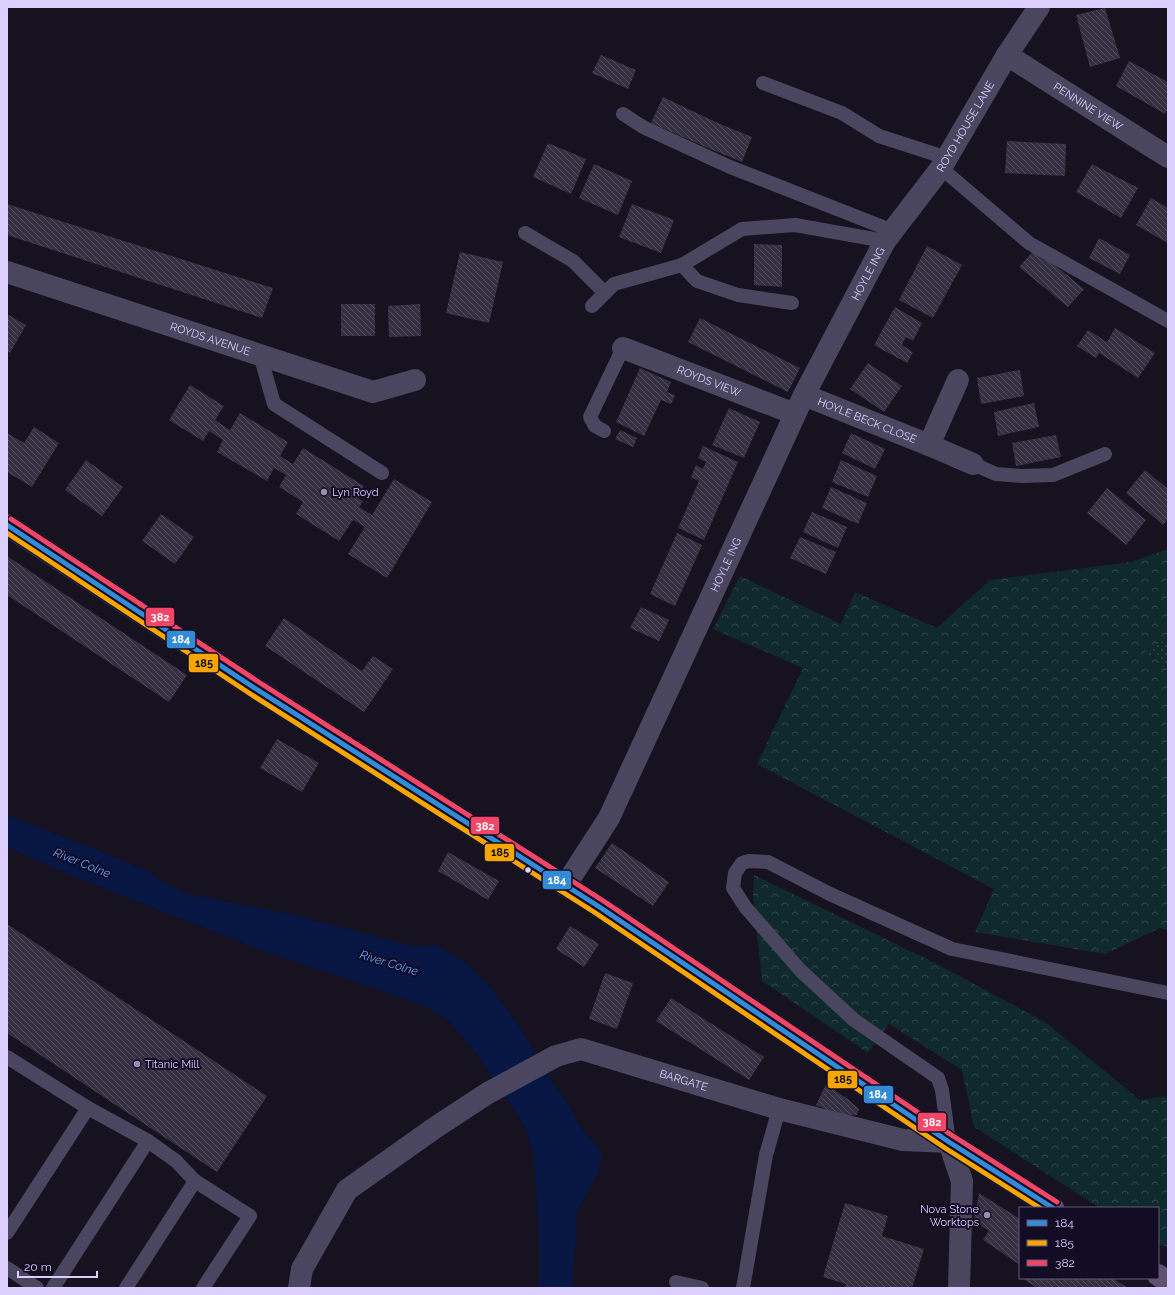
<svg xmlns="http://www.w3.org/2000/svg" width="1175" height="1295" font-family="Raleway,sans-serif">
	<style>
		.grass { fill: url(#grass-dots) }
		.forest { fill: url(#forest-crowns) }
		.water { fill: #071642 }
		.building { fill: url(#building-back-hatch) }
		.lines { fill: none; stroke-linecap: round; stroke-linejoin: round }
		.lane { stroke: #4a4660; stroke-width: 14 }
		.street { stroke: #4a4660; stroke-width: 22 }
		.primary { stroke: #605071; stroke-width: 22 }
		.bus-1-casing { stroke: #130c25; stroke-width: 8 }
		.bus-2-casing { stroke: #130c25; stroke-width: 8 }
		.bus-3-casing { stroke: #130c25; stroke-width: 8 }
		.bus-1 { stroke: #338bd7; stroke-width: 5 }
		.bus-2 { stroke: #f7a600; stroke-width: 5 }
		.bus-3 { stroke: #f34667; stroke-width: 5 }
		.poi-dot { fill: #968eb1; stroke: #130c25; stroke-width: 1.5 }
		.bus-dot { fill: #dbd0ff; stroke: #130c25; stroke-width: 1.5 }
		.labels { text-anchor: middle; stroke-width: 4; stroke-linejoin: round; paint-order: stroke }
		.street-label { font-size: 11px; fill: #dbd0ff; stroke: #130c25 }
		.poi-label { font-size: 11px; fill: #dbd0ff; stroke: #130c25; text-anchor: start }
		.water-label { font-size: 12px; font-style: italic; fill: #5ea3ff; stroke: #130c25 }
		.line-badge { stroke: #130c25; stroke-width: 1.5 }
		.badge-label { font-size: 11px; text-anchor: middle; font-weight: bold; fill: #fff }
		.pale-badge-label { font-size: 11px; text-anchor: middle; font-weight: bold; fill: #111 }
	</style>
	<defs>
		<pattern id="grass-dots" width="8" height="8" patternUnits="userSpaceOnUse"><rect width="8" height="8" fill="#10292d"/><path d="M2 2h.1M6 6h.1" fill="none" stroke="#32474c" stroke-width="1.8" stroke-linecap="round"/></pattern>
		<pattern id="forest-crowns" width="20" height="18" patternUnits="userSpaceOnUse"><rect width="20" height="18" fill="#10292d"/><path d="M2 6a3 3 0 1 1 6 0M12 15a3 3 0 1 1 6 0" fill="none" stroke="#32474c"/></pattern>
		<pattern id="building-back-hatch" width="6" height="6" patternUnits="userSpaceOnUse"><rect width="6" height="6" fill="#343042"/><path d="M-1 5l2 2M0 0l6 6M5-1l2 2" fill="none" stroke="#514d5e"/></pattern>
	</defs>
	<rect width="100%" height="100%" fill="#16121f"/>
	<path class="grass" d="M1168,638V665L1144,652Z"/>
	<g class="forest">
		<path d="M1168,549V638L1145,652L1168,665V930L1160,928L1105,954L975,932L994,889L757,764L803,668L713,629L740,576L841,624L855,592L937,628L990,580L1131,562Z"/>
		<path d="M754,875L935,963L1045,1022L1140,1100L1168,1096V1246L1158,1245V1208H1100L974,1127L962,1070L889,1024L868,1053L762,981L753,896Z"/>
	</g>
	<path class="water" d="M7,815L90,847L150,872L164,883L188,894L299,916L413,946H438L466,963L491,988L520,1027L551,1080L568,1104L580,1126L602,1153L599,1170L576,1214V1239L572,1280L574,1288H539V1242L534,1155L525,1127L477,1055L447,1019L422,1005L333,974L274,955L77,878L7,847Z"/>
	<g class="building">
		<path d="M1105,8L1120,58L1090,67L1076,15Z"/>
		<path d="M601,55L636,70L628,89L592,73Z"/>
		<path d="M1129,61L1168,82V109L1165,114L1116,86Z"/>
		<path d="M663,97L720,124L752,137L742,162L708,148L651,123Z"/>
		<path d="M1007,141L1066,144L1065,176L1005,173Z"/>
		<path d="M548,143L586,159L571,194L533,177Z"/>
		<path d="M594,164L632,181L618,215L579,198Z"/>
		<path d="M1092,164L1138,188L1121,218L1076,192Z"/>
		<path d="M1151,198L1168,208V243L1136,225Z"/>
		<path d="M7,204L273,288L262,318L7,235Z"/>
		<path d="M632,204L674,220L661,253L619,237Z"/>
		<path d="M1099,238L1130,255L1120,274L1089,258Z"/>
		<path d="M754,244L782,245V287L754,285Z"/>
		<path d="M927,246L962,265L933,318L899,300Z"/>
		<path d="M1035,249L1084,289L1068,307L1019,267Z"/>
		<path d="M460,252L503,262L489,323L446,313Z"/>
		<rect x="341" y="304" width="34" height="32"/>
		<path d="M420,304L421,336L389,337L388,306Z"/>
		<path d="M895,307L922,323L913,341L906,337L902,345L913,352L907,363L874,345Z"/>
		<path d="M7,314L26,325L10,353L7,351Z"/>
		<path d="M700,318L800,368L788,392L688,342Z"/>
		<path d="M1115,328L1155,353L1138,378L1099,353L1096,358L1077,346L1088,330L1107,342Z"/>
		<path d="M868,363L902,386L884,412L850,389Z"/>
		<path d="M640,368L671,382L667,392L675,395L671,404L661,400L644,436L616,422Z"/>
		<path d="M1020,370L1024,396L981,404L977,378Z"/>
		<path d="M190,385L224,406L215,420L230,430L240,413L288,442L280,456L293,464L303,448L364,486L357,498L363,501L359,507L372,515L394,479L432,502L387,578L348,554L365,527L353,520L339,541L296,514L303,502L279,487L286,475L274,468L267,481L217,452L223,440L209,431L203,441L169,420Z"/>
		<path d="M1034,403L1039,427L998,436L994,412Z"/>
		<path d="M729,408L760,422L744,458L712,445Z"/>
		<path d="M34,427L59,443L32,487L7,472V433L24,443Z"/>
		<path d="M620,430L637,438L633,447L615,439Z"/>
		<path d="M851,433L885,449L875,469L842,453Z"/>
		<path d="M1056,435L1061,457L1016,466L1012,443Z"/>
		<path d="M703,446L738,462L704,540L678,528L699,481L691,477L696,465L703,469L706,462L698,458Z"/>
		<path d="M86,460L123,487L102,516L65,490Z"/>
		<path d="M841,460L877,476L868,497L832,482Z"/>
		<path d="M1145,470L1168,489V519L1163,525L1126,493Z"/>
		<path d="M831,487L867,503L858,524L822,508Z"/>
		<path d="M1107,488L1146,520L1126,545L1087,513Z"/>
		<path d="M812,512L847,527L838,548L803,532Z"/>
		<path d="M161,514L194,537L175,564L142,541Z"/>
		<path d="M677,533L702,545L675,606L650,594Z"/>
		<path d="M800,537L836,552L826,574L790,558Z"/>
		<path d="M7,556L187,675L169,702L7,595Z"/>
		<path d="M641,607L669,620L659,641L630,628Z"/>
		<path d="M284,618L362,671L373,656L393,669L364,712L265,646Z"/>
		<path d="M277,739L319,763L302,792L260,768Z"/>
		<path d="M612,843L669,882L653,906L595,868Z"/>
		<path d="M448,852L499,881L488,900L438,871Z"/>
		<path d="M7,924L267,1096L217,1172L7,1033Z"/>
		<path d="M570,926L599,944L584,967L556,949Z"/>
		<path d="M605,973L633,983L617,1029L589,1019Z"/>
		<path d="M671,998L764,1057L749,1080L656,1021Z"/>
		<path d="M826,1084L849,1100L859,1109L857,1115L842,1116L816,1105Z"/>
		<path d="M979,1193L1020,1219V1265L983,1240L989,1231L974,1221Z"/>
		<path d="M845,1203L888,1216L882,1236L924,1249L912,1288H844L846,1284L823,1277Z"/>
		<path d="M1022,1278H1112L1128,1288H1037Z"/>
	</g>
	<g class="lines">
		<g class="lane">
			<path d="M763,83L842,113L879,136L947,158"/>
			<path d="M623,114L643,127L730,167L893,231"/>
			<path d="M941,168L1029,243L1168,321"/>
			<path d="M525,233L573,261L605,293"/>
			<path d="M682,265L697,281L738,295L792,303"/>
			<path d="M592,306L614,284L682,265L742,229L795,225L885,241"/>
			<path d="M260,355L274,404L382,473"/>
			<path d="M604,431L595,426L590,417L623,348"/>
			<path d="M973,464L996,474L1022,476L1053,475L1105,454"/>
			<path d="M7,1057L88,1108L148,1141L53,1288"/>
			<path d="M148,1141L176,1161L195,1181"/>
			<path d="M949,1142L942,1090L938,1078L854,1020L801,971L746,908L733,888L735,873L742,863L749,861L768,862L830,894L952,949L1168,993"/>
			<path d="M7,1233L88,1108"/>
			<path d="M7,1268L37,1288"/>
			<path d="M676,1282L702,1288"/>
			<path d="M126,1288L195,1181L250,1216L203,1288"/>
			<path d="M743,1288L766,1155L779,1109"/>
		</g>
		<g class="street">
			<path id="s1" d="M1007,55L1168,157"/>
			<path id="s2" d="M7,272L373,392L415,380"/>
			<path id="s3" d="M623,348L795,414"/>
			<path id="s4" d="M804,395L929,445L973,464"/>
			<path d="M929,445L958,380"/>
			<path id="s5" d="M565,886L609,818L804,395L885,241L941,168L1007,55L1039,7"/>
			<path id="s6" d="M299,1288L302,1269L347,1190L436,1127L488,1093L556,1056L581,1049L779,1109L903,1140L949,1142L962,1181L959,1288"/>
		</g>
		<g class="primary">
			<path d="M7,525L253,687L598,906L949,1142L1053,1208"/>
			<path d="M1158,1275L1168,1282"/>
		</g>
		<defs>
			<path id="bus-1" d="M7,525L253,687L598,906L949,1142L1053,1208"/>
			<path id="bus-2" d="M7,533L249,693L594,912L945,1148L1040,1208"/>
			<path id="bus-3" d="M11,519L257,681L602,900L953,1136L1057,1202"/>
		</defs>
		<use href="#bus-1" class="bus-1-casing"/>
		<use href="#bus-2" class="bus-2-casing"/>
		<use href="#bus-3" class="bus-3-casing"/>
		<use href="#bus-1" class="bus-1"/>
		<use href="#bus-2" class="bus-2"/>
		<use href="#bus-3" class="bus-3"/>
	</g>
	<g class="poi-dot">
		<circle cx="324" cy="492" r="4"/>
		<circle cx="137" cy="1064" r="4"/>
		<circle cx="987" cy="1215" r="4"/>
	</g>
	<circle class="bus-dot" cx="528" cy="870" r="3.5"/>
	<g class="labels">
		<g class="street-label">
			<text dy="4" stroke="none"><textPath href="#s1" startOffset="96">PENNINE VIEW</textPath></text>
			<text dy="4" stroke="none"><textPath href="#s5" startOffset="861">ROYD HOUSE LANE</textPath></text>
			<text dy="4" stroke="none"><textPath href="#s5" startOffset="684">HOYLE ING</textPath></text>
			<text dy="4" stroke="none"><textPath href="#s2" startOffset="214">ROYDS AVENUE</textPath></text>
			<text dy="4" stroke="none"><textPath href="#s3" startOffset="92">ROYDS VIEW</textPath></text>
			<text dy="4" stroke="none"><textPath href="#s4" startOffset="68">HOYLE BECK CLOSE</textPath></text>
			<text dy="4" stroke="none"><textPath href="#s5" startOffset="360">HOYLE ING</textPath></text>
			<text dy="4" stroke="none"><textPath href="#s6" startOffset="492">BARGATE</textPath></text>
		</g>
		<g class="poi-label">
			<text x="332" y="496">Lyn Royd</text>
			<text x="145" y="1068">Titanic Mill</text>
			<text x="979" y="1213" text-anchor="end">Nova Stone<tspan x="979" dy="13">Worktops</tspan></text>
		</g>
		<g class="water-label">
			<text transform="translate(82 863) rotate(22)" y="4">River Colne</text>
			<text transform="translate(389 963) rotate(17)" y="4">River Colne</text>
		</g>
	</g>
	<g class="line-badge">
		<rect x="145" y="607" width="30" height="20" rx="4" fill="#f34667"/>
		<rect x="166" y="630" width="30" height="19" rx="4" fill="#338bd7"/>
		<rect x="188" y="653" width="31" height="20" rx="4" fill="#f7a600"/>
		<rect x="470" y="816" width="30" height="19" rx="4" fill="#f34667"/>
		<rect x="484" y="843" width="31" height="19" rx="4" fill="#f7a600"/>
		<rect x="542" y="870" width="30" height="20" rx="4" fill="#338bd7"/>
		<rect x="827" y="1070" width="31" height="19" rx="4" fill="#f7a600"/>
		<rect x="863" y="1085" width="31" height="19" rx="4" fill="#338bd7"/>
		<rect x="917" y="1112" width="30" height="20" rx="4" fill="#f34667"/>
	</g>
	<g class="badge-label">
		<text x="160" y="621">382</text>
		<text x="181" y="643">184</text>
		<text x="485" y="830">382</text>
		<text x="557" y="884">184</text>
		<text x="878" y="1098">184</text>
		<text x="932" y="1126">382</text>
	</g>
	<g class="pale-badge-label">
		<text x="204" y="667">185</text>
		<text x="500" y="856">185</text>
		<text x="843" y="1083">185</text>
	</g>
	<rect width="1175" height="1295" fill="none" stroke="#dbd0ff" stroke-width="16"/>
	<rect x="1019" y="1207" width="140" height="72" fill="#130c25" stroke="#635a7c"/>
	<rect x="1027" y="1220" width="20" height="6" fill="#338bd7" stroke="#635a7c"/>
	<text x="1055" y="1227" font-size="12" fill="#dbd0ff">184</text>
	<rect x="1027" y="1240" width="20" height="6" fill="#f7a600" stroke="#635a7c"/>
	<text x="1055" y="1247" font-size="12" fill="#dbd0ff">185</text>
	<rect x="1027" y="1260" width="20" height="6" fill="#f34667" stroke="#635a7c"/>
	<text x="1055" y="1267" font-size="12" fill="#dbd0ff">382</text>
	<path d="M18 1271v6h79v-6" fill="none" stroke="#dbd0ff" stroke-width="2"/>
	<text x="24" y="1271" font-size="12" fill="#dbd0ff" stroke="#130c25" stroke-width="3" paint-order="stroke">20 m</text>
</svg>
